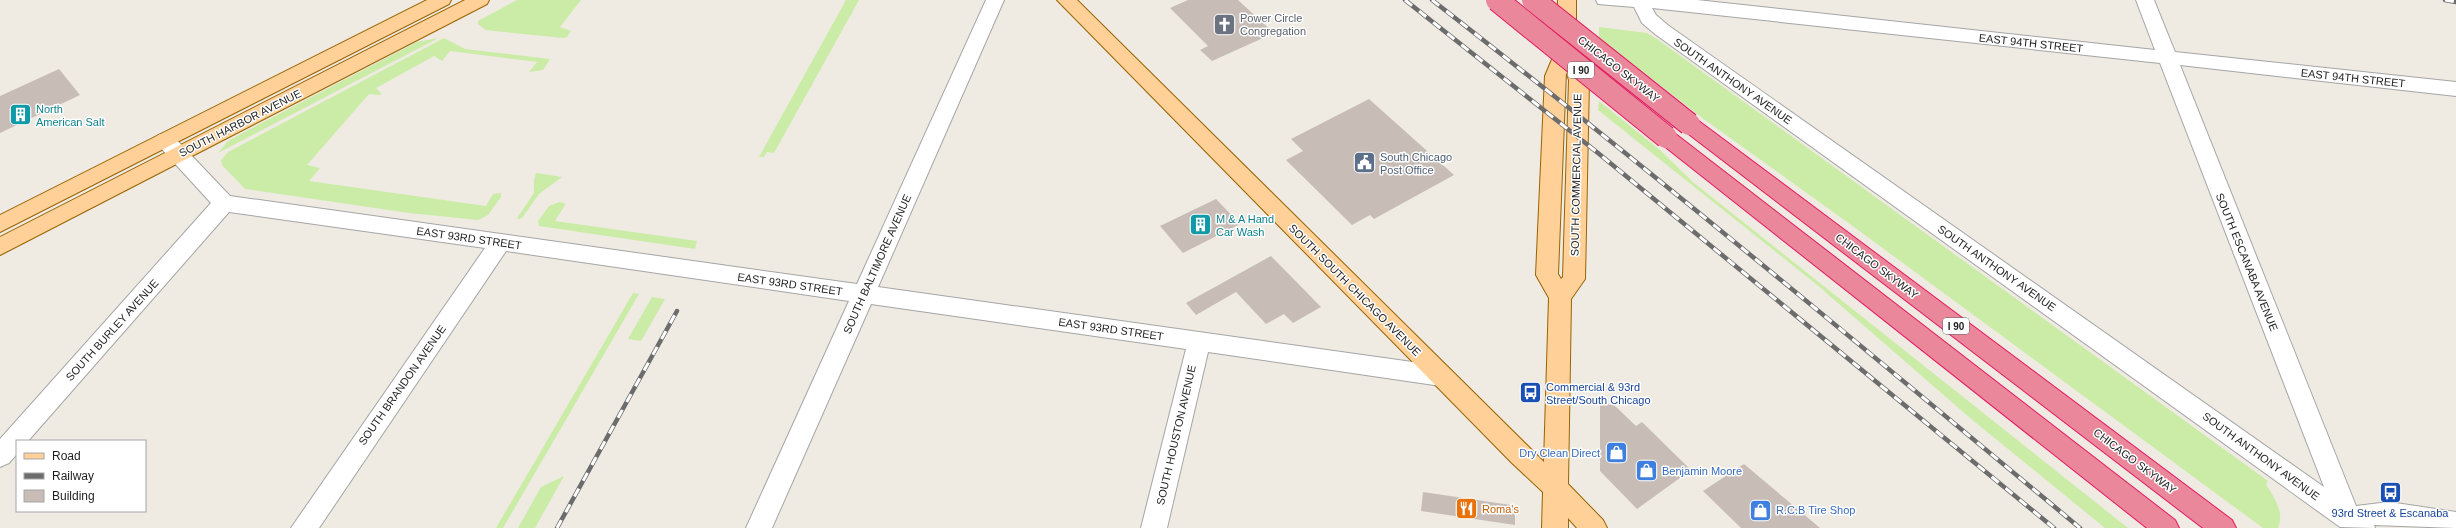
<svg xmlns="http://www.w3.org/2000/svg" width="2456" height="528" font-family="Arial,sans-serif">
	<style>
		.grass { fill: #caeca6 }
		.building { fill: #c7bdb6 }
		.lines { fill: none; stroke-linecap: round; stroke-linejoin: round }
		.minor-casing { stroke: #a5a5a5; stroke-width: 2 }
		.major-casing { stroke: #986300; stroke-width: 2 }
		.highway-casing { stroke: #e21b62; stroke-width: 2 }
		.minor { fill: #fff; fill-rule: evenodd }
		.major { fill: #ffd199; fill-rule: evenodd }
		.highway { fill: #eb879b; fill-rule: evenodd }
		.rail-casing { stroke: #6c6c6c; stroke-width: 4.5 }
		.rail { stroke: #fff; stroke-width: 3; stroke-dasharray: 9; stroke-linecap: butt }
		.highway-bridge-casing { stroke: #e21b62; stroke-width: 24; stroke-linecap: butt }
		.highway-bridge { stroke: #eb879b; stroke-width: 22 }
		.labels { text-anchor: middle; stroke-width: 3; stroke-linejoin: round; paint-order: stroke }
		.shield { fill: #fff; stroke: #626262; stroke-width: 1 }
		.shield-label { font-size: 10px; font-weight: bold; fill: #1e1e1e }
		.worship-label { font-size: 11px; fill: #5b616d; stroke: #fff; text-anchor: start }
		.street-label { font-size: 11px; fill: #1e1e1e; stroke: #fff }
		.culture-label { font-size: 11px; fill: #0d838f; stroke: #fff; text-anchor: start }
		.service-label { font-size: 11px; fill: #4e5e75; stroke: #fff; text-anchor: start }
		.transit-label { font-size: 11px; fill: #164399; stroke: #fff; text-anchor: start }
		.shop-label { font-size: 11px; fill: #366cbe; stroke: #fff; text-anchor: start }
		.food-label { font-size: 11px; fill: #c56008; stroke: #fff; text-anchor: start }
	</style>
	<rect width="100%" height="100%" fill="#efebe3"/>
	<g class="grass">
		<path d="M517,0H581L560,27L571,31L567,37L563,38L494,31L486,30L478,24V21Z"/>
		<path d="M846,0H859L774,153L767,152L764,157H759Z"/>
		<path d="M1599,27L1647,33L1657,39L2268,481L2266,484C2274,498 2285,512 2278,528H2263L1854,227L1701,117L1599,38Z"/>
		<path d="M438,38L433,41L218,153L228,141L252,128L417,42Z"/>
		<path d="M444,38L465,49L550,59L543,70L529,72L537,62L450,51L442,61L434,56L376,88L382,94L380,95L369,94L307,165L320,168L309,181L486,206L493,194L501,193V197L488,215L478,220L409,213L245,189L222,165L221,160L228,152Z"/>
		<path d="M1599,101L1660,150L1694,183L2128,528H2105L1970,418L1816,284L1598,110Z"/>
		<path d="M536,173L562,177L539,194L522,218L519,219L517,218L534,193V180Z"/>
		<path d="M559,202L564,203L565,205L555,221L697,241L695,249L539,226L538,221L549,206Z"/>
		<path d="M633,293L639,294L503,528H496Z"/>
		<path d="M652,297L665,299L641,341L628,339Z"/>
		<path d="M564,476L535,528H518L541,487Z"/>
	</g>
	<g class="building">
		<path d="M1188,0H1238L1274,33L1212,61L1200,50L1208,46L1170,8Z"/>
		<path d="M59,69L80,95L0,133V96Z"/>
		<path d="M1369,99L1454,175L1374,219L1370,215L1352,225L1286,160L1303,151L1291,139Z"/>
		<path d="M1216,199L1240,224L1183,253L1160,226Z"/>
		<path d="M1271,256L1321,307L1293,323L1284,314L1266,324L1236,292L1196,315L1186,303Z"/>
		<path d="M1600,404L1614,405L1636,426L1642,422L1691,470L1637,509L1600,471Z"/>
		<path d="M1744,464L1820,528H1741L1703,491Z"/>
		<path d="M1423,492L1511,505L1515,515V525L1421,511Z"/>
	</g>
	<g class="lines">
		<defs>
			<g id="minor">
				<path d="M986,0H1004L878,287L1441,366L1449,369L1453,376L1449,383L1441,386L1208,352L1167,528H1141L1186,349L871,304L772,528H746L849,301L506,251L319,528H291L485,248L229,212L28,441H17V454L9,463L0,467V439L211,203L158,145L155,140L158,135L165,133L172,135L230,196L857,284Z"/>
				<path d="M1596,0H1697L2155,50L2136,0H2154L2175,52L2456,82V96L2180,65L2356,506L2389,502L2456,512V528L2374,525L2375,528L2340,527L1655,34L1642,23L1634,7L1598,4ZM1652,8L2160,63L2324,487L1669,26L1656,15Z"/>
			</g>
			<g id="major">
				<path d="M427,0H451L449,4L0,232V215Z"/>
				<path d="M465,0H489L487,4L0,255V237Z"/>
				<path d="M1057,0H1077L1544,462L1549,298L1536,275L1545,76L1556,50L1558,0H1576V50L1589,80L1585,279L1571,299L1568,484L1603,520L1607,528H1577L1568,518V528H1542L1543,492L1512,463ZM1566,72L1569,80L1563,277L1561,279L1558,274Z"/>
			</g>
			<g id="highway">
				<path d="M1689,117L1696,119L2232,520L2236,528H2203L1682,129L1679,124L1682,119Z"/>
				<path d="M1666,130L1673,132L2175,520L2179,528H2147L1659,142L1656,137L1659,132Z"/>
			</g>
		</defs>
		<use href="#minor" class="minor-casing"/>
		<use href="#major" class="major-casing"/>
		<use href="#highway" class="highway-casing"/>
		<use href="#minor" class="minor"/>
		<use href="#major" class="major"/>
		<use href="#highway" class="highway"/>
		<defs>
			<g id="rail">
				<path d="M1405,0L1598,153L2054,528"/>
				<path d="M1432,0C1652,171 1866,350 2080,528"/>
				<path d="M2445,0L2456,2"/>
				<path d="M557,528L677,311"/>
			</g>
		</defs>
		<use href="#rail" class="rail-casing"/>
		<use href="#rail" class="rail"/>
		<defs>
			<g id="highway-bridge">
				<path d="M1497,0L1666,137"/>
				<path d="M1533,0L1689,124"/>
			</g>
		</defs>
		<use href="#highway-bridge" class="highway-bridge-casing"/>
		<use href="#highway-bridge" class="highway-bridge"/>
	</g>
	<defs>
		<symbol id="church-square" viewBox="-11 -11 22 22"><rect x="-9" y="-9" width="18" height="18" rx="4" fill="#6b7280" stroke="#fff"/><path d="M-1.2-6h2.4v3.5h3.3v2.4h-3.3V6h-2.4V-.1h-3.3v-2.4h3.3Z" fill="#fff"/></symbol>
		<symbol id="building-square" viewBox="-11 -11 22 22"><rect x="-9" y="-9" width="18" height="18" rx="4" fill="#0f9aa8" stroke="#fff"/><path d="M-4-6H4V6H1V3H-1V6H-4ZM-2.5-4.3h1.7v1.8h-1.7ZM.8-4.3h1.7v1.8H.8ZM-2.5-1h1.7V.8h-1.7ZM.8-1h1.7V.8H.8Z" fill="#fff"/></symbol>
		<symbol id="civic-square" viewBox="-11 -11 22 22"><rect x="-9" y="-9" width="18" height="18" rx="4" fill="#5c6f8a" stroke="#fff"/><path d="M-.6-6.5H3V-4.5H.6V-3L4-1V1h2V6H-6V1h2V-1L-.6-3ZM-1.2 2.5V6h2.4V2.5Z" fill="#fff"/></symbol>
		<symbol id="bus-square" viewBox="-11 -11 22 22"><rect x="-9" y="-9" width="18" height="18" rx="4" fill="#1a4fb4" stroke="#fff"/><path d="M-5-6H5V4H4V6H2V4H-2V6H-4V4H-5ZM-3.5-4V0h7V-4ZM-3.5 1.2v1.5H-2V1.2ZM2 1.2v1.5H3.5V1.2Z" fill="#fff"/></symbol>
		<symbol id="shop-square" viewBox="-11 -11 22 22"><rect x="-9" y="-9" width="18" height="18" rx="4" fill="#3f7fe0" stroke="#fff"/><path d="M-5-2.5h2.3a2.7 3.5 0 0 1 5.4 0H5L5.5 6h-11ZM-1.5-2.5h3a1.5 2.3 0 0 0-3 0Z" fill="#fff"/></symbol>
		<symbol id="restaurant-square" viewBox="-11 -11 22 22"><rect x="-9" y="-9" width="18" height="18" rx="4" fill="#e8710a" stroke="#fff"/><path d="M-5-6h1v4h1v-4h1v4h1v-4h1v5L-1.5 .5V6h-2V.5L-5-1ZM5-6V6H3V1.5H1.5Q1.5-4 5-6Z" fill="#fff"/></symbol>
	</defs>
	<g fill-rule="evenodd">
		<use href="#church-square" x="1212" y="12" width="25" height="25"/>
		<use href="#building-square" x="8" y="102" width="25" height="25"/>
		<use href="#civic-square" x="1352" y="150" width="25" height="25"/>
		<use href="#building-square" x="1188" y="212" width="25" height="25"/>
		<use href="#bus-square" x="1518" y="380" width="25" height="25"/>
		<use href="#shop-square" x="1604" y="440" width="25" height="25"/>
		<use href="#shop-square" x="1634" y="458" width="25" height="25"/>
		<use href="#bus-square" x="2378" y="480" width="25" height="25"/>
		<use href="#restaurant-square" x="1454" y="496" width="25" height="25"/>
		<use href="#shop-square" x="1748" y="498" width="25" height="25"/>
	</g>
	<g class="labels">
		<g class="shield">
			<rect x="1568" y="62" width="26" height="16" rx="3"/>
			<rect x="1943" y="318" width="26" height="16" rx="3"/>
		</g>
		<g class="shield-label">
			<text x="1581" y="74">I 90</text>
			<text x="1956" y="330">I 90</text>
		</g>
		<g class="worship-label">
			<text x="1240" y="22">Power Circle<tspan x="1240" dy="13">Congregation</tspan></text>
		</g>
		<g class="street-label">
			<text transform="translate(2031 43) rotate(6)" y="4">EAST 94TH STREET</text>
			<text transform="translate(1619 69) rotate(38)" y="4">CHICAGO SKYWAY</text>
			<text transform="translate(2353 78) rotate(6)" y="4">EAST 94TH STREET</text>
			<text transform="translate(1733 81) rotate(35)" y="4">SOUTH ANTHONY AVENUE</text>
			<text transform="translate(240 123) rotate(-27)" y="4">SOUTH HARBOR AVENUE</text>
			<text transform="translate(1576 175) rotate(-89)" y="4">SOUTH COMMERCIAL AVENUE</text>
			<text transform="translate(469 238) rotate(8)" y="4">EAST 93RD STREET</text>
			<text transform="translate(2247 262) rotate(68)" y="4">SOUTH ESCANABA AVENUE</text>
			<text transform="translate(877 264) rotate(-66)" y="4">SOUTH BALTIMORE AVENUE</text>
			<text transform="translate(1877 266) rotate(37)" y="4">CHICAGO SKYWAY</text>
			<text transform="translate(1997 268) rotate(35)" y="4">SOUTH ANTHONY AVENUE</text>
			<text transform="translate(790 284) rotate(8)" y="4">EAST 93RD STREET</text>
			<text transform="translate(1355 290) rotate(45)" y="4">SOUTH SOUTH CHICAGO AVENUE</text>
			<text transform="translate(1111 329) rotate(8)" y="4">EAST 93RD STREET</text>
			<text transform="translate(112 330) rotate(-48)" y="4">SOUTH BURLEY AVENUE</text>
			<text transform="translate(402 385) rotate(-55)" y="4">SOUTH BRANDON AVENUE</text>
			<text transform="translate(1176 435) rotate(-77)" y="4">SOUTH HOUSTON AVENUE</text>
			<text transform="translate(2261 456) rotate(36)" y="4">SOUTH ANTHONY AVENUE</text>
			<text transform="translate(2135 461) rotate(37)" y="4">CHICAGO SKYWAY</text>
		</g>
		<g class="culture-label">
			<text x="36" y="113">North<tspan x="36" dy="13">American Salt</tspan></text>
			<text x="1216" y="223">M &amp; A Hand<tspan x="1216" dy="13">Car Wash</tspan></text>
		</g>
		<g class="service-label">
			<text x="1380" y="161">South Chicago<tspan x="1380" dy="13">Post Office</tspan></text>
		</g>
		<g class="transit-label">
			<text x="1546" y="391">Commercial &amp; 93rd<tspan x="1546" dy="13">Street/South Chicago</tspan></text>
			<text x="2390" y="517" text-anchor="middle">93rd Street &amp; Escanaba</text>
		</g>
		<g class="shop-label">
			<text x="1600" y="457" text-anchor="end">Dry Clean Direct</text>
			<text x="1662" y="475">Benjamin Moore</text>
			<text x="1776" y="514">R.C.B Tire Shop</text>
		</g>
		<g class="food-label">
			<text x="1482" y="513">Roma's</text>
		</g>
	</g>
	<rect x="16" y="440" width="130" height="72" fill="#ffffff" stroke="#a5a5a5"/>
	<rect x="24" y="453" width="20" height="6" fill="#ffd199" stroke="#a5a5a5"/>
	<text x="52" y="460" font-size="12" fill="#1e1e1e">Road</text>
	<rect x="24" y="473" width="20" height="6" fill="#6c6c6c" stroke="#a5a5a5"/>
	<text x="52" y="480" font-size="12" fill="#1e1e1e">Railway</text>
	<rect x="24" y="490" width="20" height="12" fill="#c7bdb6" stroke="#a5a5a5"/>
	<text x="52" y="500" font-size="12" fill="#1e1e1e">Building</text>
</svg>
